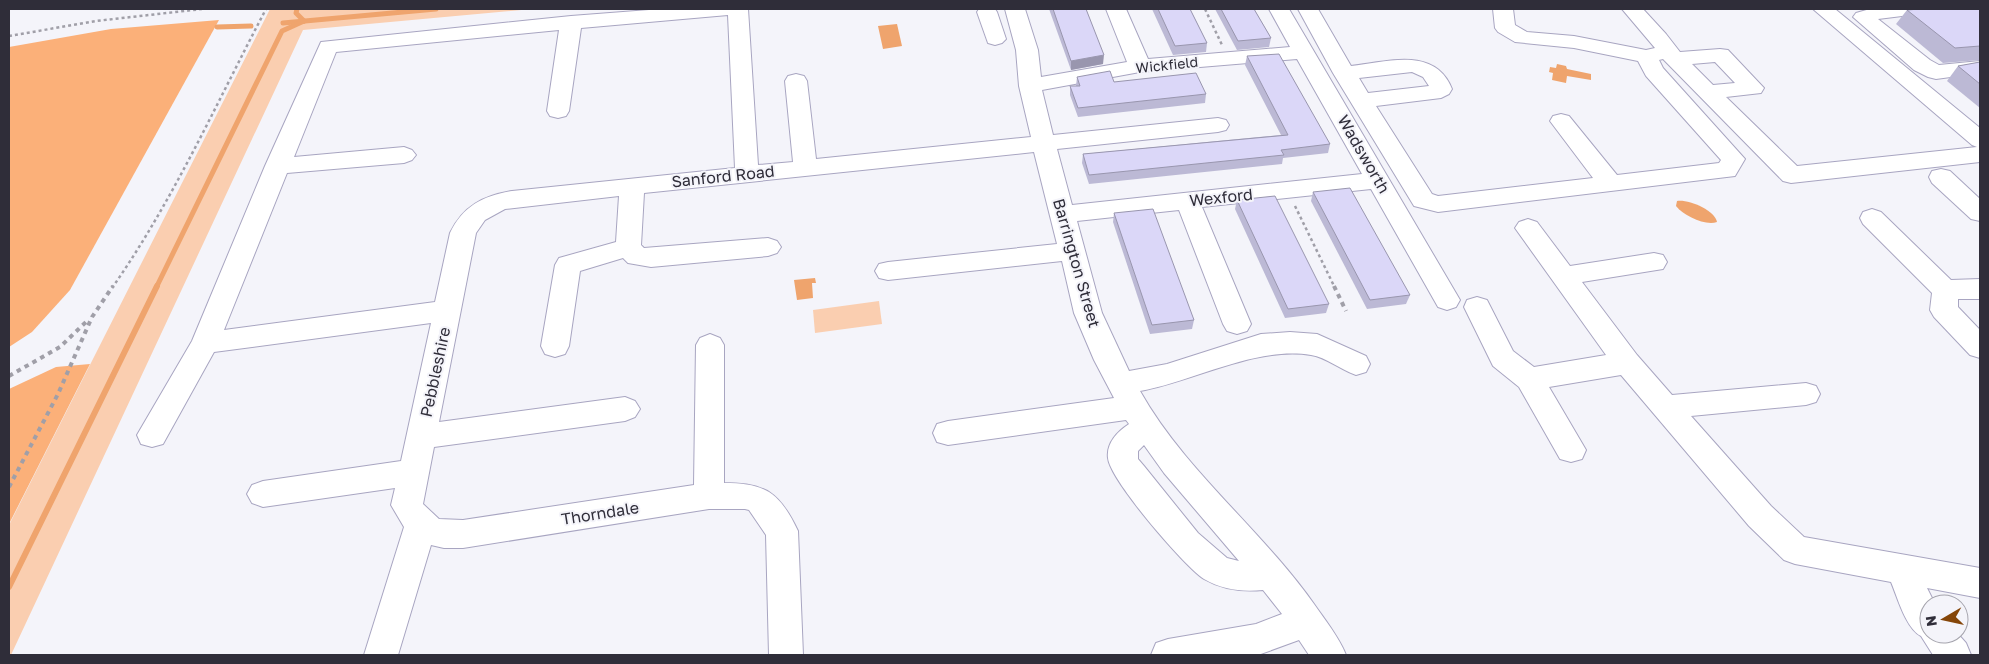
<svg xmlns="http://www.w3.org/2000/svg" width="1989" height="664" font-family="'Golos Text',sans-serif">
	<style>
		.green { fill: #faceb0 }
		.forest { fill: #fbb079 }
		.water { fill: #efa46d }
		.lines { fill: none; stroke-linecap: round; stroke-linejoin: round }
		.stream-far1 { stroke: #efa46d; stroke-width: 5 }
		.stream { stroke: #efa46d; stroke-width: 6 }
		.minor-casing { stroke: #a8a5c1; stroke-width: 2 }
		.path-far1 { stroke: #a09fa8; stroke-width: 2.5; stroke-dasharray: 3 3; stroke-linecap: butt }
		.path { stroke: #a09fa8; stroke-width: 4; stroke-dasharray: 4.5 4.5; stroke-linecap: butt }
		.minor { fill: #fff; fill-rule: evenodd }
		.wall { fill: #bcb9d5 }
		.shaded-wall { fill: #9996ae }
		.building { fill: #dbd7f8; stroke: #9996ae }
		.labels { text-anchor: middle; stroke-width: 4; stroke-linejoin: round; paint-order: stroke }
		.far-street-label { font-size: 14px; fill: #2f2d39; stroke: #f4f4fa }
		.street-label { font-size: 16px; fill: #2f2d39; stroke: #f4f4fa }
	</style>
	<rect width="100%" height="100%" fill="#f4f4fa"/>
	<g class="green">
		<path d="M270,9H532L303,30L11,655H9V525Z"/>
		<path d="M879,301L882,324L815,333L813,310Z"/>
	</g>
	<g class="forest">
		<path d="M219,20L70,290L32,332L9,347V47L111,29Z"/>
		<path d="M90,364L9,524V389L56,367Z"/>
	</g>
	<g class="water">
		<path d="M897,24L902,46L883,49L878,26Z"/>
		<path d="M1557,64L1566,66L1567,69L1591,74V80L1567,76L1566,83L1552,80L1553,73L1549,72L1550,67L1556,68Z"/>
		<path d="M1677,201C1688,199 1715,210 1717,222C1705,226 1684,216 1676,206Z"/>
		<path d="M815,278L816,283H812L813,298L797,300L794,280Z"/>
	</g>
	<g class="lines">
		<g class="stream-far1">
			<path d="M297,9L296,13L304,21"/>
			<path d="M283,23L436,9"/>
			<path d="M217,27L251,26"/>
			<path d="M156,288L282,31L304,21"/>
		</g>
		<path class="stream" d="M9,587L157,286"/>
		<defs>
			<g id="minor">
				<path d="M662,9H748L758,165L793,162L785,81L788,76L796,74L804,76L807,81L816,159L1031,137L1019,86L1016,50L1005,9H1025L1038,50L1041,77L1127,62L1106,9H1126L1148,59L1290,47L1269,9H1289L1460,300L1456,307L1447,310L1438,307L1371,189L1202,207L1251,324L1247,331L1237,334L1227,331L1223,324L1179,210L1077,221L1102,313L1129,371L1167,364L1261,334L1290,332L1317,334L1366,356L1370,364L1366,372L1356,375C1341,370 1326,357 1311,355C1255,346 1195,381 1140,391C1185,471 1262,530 1314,604C1325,620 1339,637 1346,655H1309L1299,640L1258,655H1151L1156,643L1168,639L1256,624L1282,614L1263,590C1242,592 1223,590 1204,579C1184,566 1110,480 1108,458C1106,443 1118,431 1129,424L1126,420L948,445L937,442L933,433L937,424L948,421L1114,398L1094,360L1074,313L1062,261L888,280L879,278L875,271L879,264L888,262L1057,244L1034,152L644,193L641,245L644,248L768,238L777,241L781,247L777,253L768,256L651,267L628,263L623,258L580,271L569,346L565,354L555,357L545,354L541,346L555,265L559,258L616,242L619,196L505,209L485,220L476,233L439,422L625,397L635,401L640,409L635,417L625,421L434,447L423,504L439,519L463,520L694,485L696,345L700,338L710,334L720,338L724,345V483C766,483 780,493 798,531L803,655H769L766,535L749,510L745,509H709L463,548H444L431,545L398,655H364L404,527L391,505L395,488L263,507L252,503L247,494L252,485L263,481L401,461L431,323L214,352L163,444L152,447L141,444L137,435L192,341L265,166L321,42L571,16ZM728,15L735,168L512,191C483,196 463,206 450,233L435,302L224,330L287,173L404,163L412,160L416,155L412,150L404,147L294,157L336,52L559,30L547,111L550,116L558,118L566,116L569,111L581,28ZM1297,59L1362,174L1072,205L1057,149L1218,132L1226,130L1229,125L1226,120L1218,118L1053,135L1042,90L1140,72ZM1144,445L1164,473L1239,561L1227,558L1198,533L1144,466L1138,459V451Z"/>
				<path d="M979,9H995L997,12L1006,39L1002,43L995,45L988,43L977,12Z"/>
				<path d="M1298,9H1318L1351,66C1387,62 1435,46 1452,89L1449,94L1441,98L1376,106L1432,194L1438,196L1593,178L1550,121L1553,116L1561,114L1569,116L1617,175L1719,163L1721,160L1646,76L1638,61L1574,48L1515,42L1498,32L1495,28L1493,9H1513L1515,25L1527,32L1574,36L1646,50L1655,48L1622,9H1643L1666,34L1680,52L1720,49L1728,50L1764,88L1761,93L1726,97L1797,166L1977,147L1972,145L1813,9H1835L1980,128V162L1791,183L1783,181L1663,59L1659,60L1663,68L1745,159L1735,176L1438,212L1414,206L1333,73ZM1715,62L1735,83L1713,85L1692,64ZM1412,72L1423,77L1429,86L1368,93L1359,78Z"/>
				<path d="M1870,9H1929L1926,13L1878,19L1930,60L1939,65L1980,61V73L1936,79L1928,77L1914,70L1853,17L1856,13Z"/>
				<path d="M1941,169L1950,171L1980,199V221L1971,219L1932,183L1929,177L1932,171Z"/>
				<path d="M1872,209L1881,212L1951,280L1980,279V299H1958V307L1980,330V358L1970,355L1934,317L1930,310L1932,293L1863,224L1860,218L1863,212Z"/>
				<path d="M1528,219L1537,222L1570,266L1654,253L1663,255L1667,262L1663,269L1582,282L1637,355L1672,395L1806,383L1816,386L1820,394L1816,402L1806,405L1691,416L1771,506L1804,537L1980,568V598L1927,588L1935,604H1929V634H1958L1966,643L1971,655H1933L1921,636C1906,629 1897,596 1891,582L1795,564L1784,560L1749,526L1621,375L1549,387L1586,450L1582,459L1571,462L1560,459L1519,387L1493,366L1464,307L1467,300L1477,297L1487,300L1513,351L1534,367L1606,355L1515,228L1519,222Z"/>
			</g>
		</defs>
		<use href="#minor" class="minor-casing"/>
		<g class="path-far1">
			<path d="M1205,9L1222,45"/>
			<path d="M9,36L96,21L202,9"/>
			<path d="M1295,206L1335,288"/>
			<path d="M112,288C173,201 217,102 266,9"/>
		</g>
		<g class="path">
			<path d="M1334,286L1346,311"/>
			<path d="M9,376L60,347L89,319"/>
			<path d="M9,487L58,394L92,317L113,286"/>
		</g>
		<use href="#minor" class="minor"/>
	</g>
	<g class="wall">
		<path d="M1049,9H1086L1103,64L1071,70Z"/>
		<path d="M1152,9H1190L1207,43L1206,52L1173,55Z"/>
		<path d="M1215,9H1254L1271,38L1269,47L1237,50Z"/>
		<path d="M1980,9V60L1943,63L1896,24L1907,10Z"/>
		<path d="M1247,56L1330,144L1328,153L1283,158L1282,164L1089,184L1082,163L1083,154L1281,135L1245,65Z"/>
		<path d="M1980,62V108L1947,81L1958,66Z"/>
		<path d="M1077,77L1114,82L1206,94L1205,103L1078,117L1070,95V86H1076Z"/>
		<path d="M1313,192L1410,295L1406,304L1367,309L1311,201Z"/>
		<path d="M1237,200L1329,304L1326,313L1285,318L1235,209Z"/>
		<path d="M1114,213L1194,320L1192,329L1150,334L1113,222Z"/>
	</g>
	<path class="shaded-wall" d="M1104,55L1103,64L1071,70V61Z"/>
	<g class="building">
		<path d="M1053,9H1086L1104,55L1071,61Z"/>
		<path d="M1158,9H1190L1207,43L1175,46Z"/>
		<path d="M1221,9H1254L1271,38L1238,41Z"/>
		<path d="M1920,9H1980V46L1955,48L1907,10Z"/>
		<path d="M1279,54L1330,144L1281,150L1284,155L1089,175L1083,154L1288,135L1247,56Z"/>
		<path d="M1980,62V84L1958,66Z"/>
		<path d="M1110,71L1114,82L1196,73L1206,94L1078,108L1070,86H1080L1077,77Z"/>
		<path d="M1350,188L1410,295L1370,300L1313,192Z"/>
		<path d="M1275,196L1329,304L1288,309L1237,200Z"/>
		<path d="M1153,209L1194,320L1152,325L1114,213Z"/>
	</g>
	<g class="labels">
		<g class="far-street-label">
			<text transform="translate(1167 65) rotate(-6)" y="5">Wickfield</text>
		</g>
		<g class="street-label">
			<text transform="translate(1364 154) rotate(60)" y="6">Wadsworth</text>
			<text transform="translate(723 176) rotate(-6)" y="6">Sanford Road</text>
			<text transform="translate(1221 197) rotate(-6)" y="6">Wexford</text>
			<text transform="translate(1077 263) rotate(74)" y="6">Barrington Street</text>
			<text transform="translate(435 372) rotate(-78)" y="6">Pebbleshire</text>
			<text transform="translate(600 513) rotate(-9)" y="6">Thorndale</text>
		</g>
	</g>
	<rect width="1989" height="664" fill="none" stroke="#2f2d39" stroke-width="20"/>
	<g transform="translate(1944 619) rotate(261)"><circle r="24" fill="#f4f4fa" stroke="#a5a4ad"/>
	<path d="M0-4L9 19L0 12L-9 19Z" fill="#854609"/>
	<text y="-8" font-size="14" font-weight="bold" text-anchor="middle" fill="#2f2d39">N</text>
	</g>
</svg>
